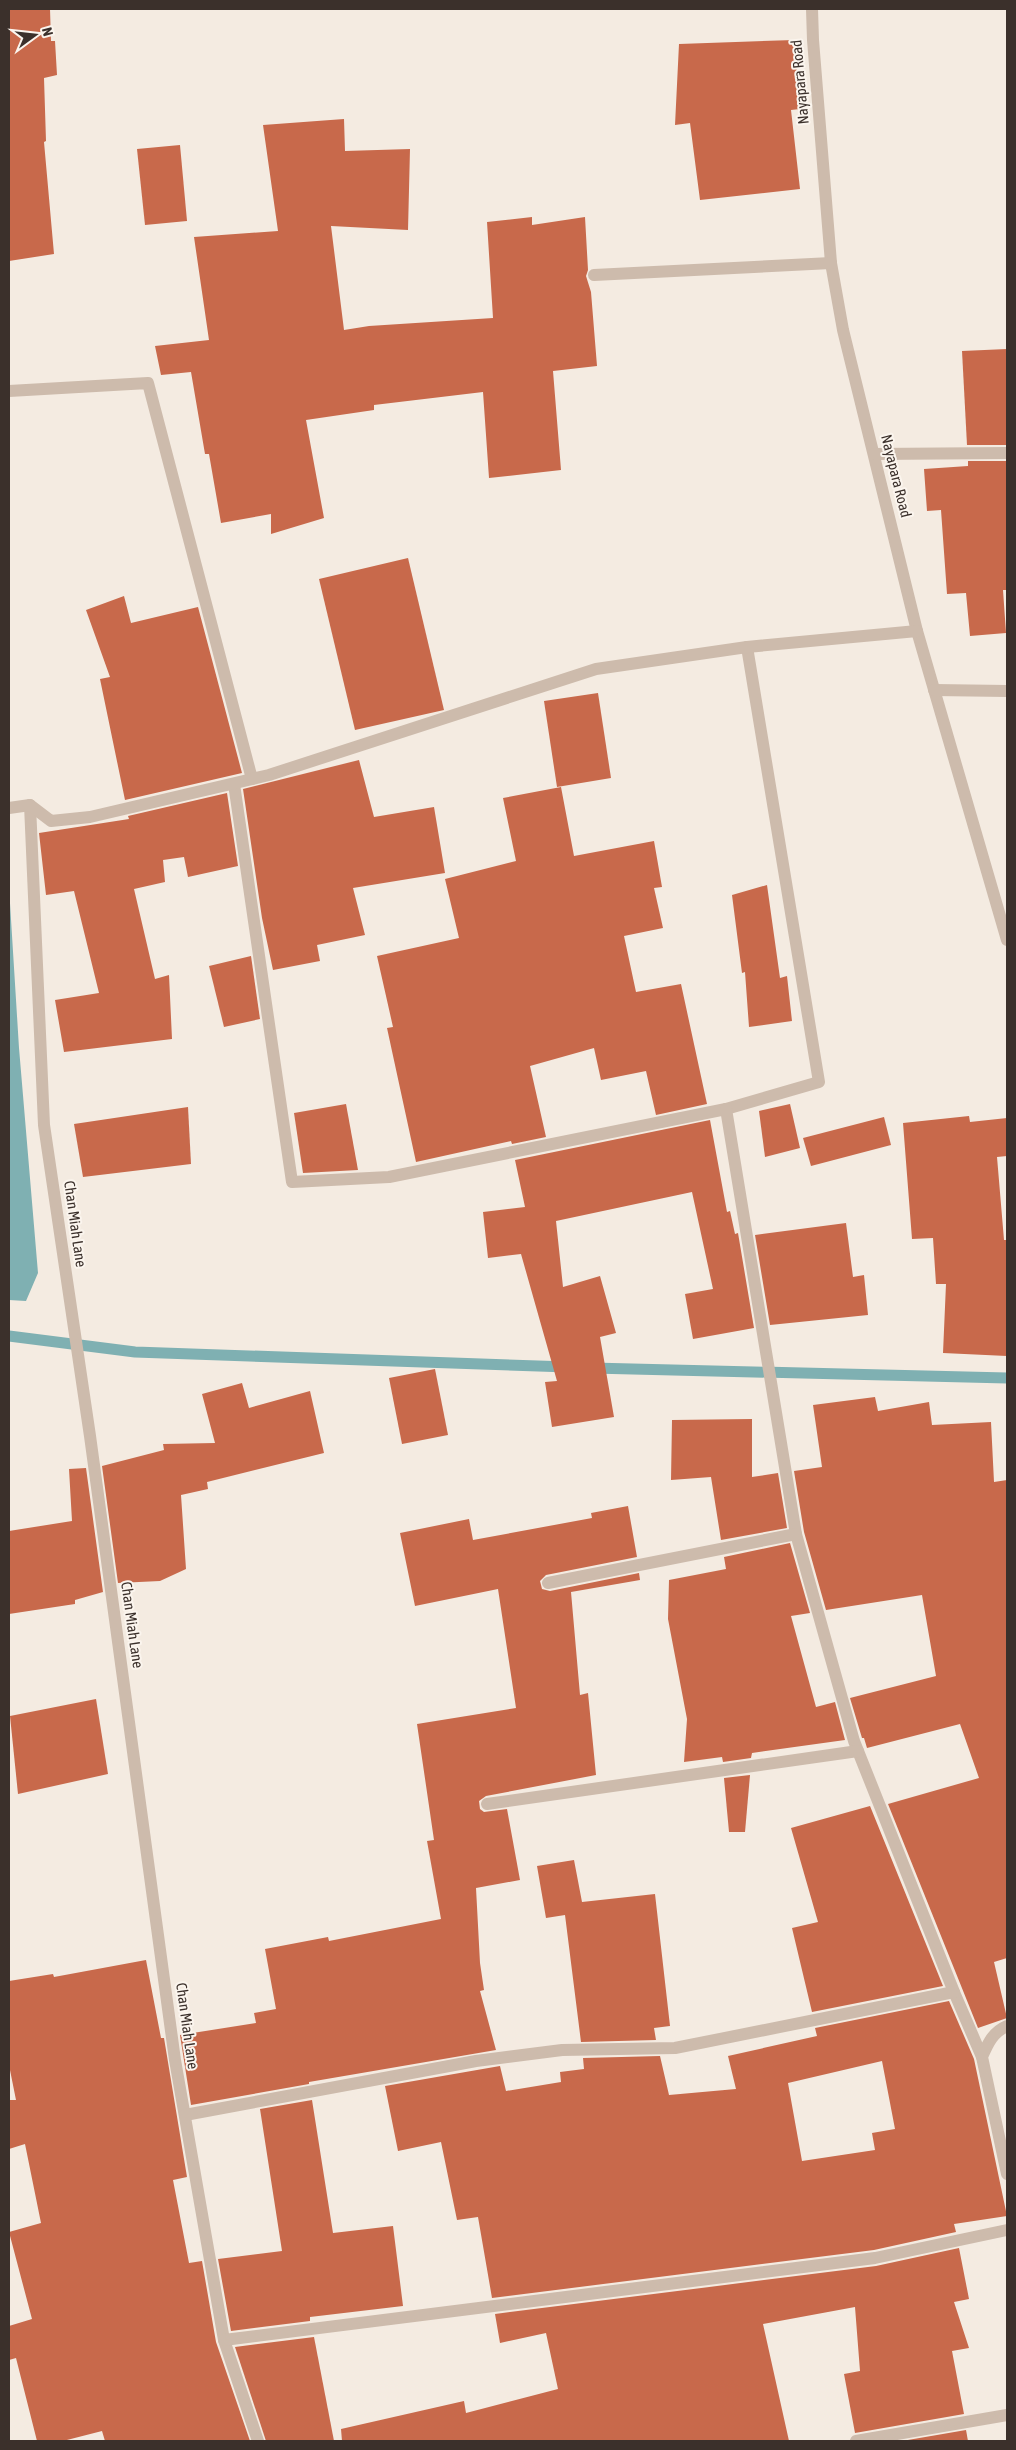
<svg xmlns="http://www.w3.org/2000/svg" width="1016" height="2450" font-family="'Asap Condensed',sans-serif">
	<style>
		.water { fill: #7fb0b2 }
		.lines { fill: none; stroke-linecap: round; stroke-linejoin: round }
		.stream { stroke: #7fb0b2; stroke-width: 11 }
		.building { fill: #c8694b; fill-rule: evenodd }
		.street { stroke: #cdbbac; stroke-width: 12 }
		.labels { text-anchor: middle; stroke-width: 4; stroke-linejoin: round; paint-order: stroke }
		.street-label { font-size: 15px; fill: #3b302b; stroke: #fbf5ee }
	</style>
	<rect width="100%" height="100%" fill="#f4ebe1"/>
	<path class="water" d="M9,887L19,1048L38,1273L26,1301L9,1300Z"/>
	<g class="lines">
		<g class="stream">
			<path d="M9,1336L135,1352L568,1367"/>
			<path d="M592,1368L1007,1378"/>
		</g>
	</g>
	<g class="building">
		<path d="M9,9H50L51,41H55L57,75L44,78L46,141L44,142L54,254L9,261Z"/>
		<path d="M794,40L800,109L791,110L800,189L700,200L690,123L675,125L679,44Z"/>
		<path d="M344,119L345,151L410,149L408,230L331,226L344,330L369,326L493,318L487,222L532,217V225L585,217L588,270L586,276L591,292L597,366L553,371L561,470L489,478L483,392L374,405V410L306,420L324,518L271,534V514L221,523L209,454H205L191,372L161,375L155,346L209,340L194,237L278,231L263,125Z"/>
		<path d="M180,145L187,221L145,225L137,149Z"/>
		<path d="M1007,349V445H967L962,351Z"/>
		<path d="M968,461H1007V590H1003L1006,633L970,636L966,593L947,594L941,510L927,511L924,469L968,466Z"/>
		<path d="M408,558L444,710L355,730L319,579Z"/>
		<path d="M124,596L131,623L198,607L242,773L125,800L100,679L110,677L86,610Z"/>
		<path d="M598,693L611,778L557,787L544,701Z"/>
		<path d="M359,760L374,817L434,807L445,873L353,888L365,935L317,945L320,961L273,970L262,918L243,789Z"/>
		<path d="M561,787L574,856L654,841L662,887L654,888L663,928L624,936L636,992L681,984L707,1104L656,1115L646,1071L601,1080L594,1048L530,1066L546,1137L512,1144L511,1141L416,1162L387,1028L393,1027L377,956L459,938L445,879L516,861L503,798Z"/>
		<path d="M227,793L238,866L188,877L184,857L163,860L165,882L134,889L155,979L169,975L172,1039L64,1052L55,1000L99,993L74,891L46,895L39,833L129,819L128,816Z"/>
		<path d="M767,885L780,978L787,976L792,1021L749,1027L745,972L742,973L732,895Z"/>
		<path d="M251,956L260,1019L224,1027L209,966Z"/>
		<path d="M346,1104L358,1170L303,1173L294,1113Z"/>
		<path d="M790,1104L800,1148L765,1157L759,1111Z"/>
		<path d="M188,1107L191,1164L83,1177L74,1124Z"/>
		<path d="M969,1116L970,1122L1007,1118V1156L997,1157L1004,1240H1007V1356L943,1353L946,1284H936L933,1238L912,1239L903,1123Z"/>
		<path d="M884,1117L891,1145L811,1166L803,1138Z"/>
		<path d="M710,1120L727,1212L730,1211L735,1234L738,1233L754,1328L693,1339L685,1294L713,1289L692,1192L556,1221L563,1287L600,1276L616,1333L600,1337L614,1417L552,1427L545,1382L557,1381L521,1254L488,1258L483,1212L525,1207L515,1160Z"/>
		<path d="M846,1223L853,1277L864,1275L868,1315L770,1325L755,1235Z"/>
		<path d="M435,1369L448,1435L402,1444L389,1378Z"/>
		<path d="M242,1383L249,1408L310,1391L324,1453L207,1482L208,1489L181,1495L186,1569L160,1581L118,1583L102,1466L164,1450L163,1444L215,1443L202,1394Z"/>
		<path d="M875,1397L878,1411L929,1402L932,1425L991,1422L994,1482L1007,1480V1958L994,1962L1007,2018L978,2028L888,1804L979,1778L960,1724L867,1748L864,1738H862L850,1698L936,1676L922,1595L826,1610L804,1532L794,1471L822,1467L813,1405Z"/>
		<path d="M752,1419V1477L778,1473L787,1528L721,1540L711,1477L671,1480L672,1420Z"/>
		<path d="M86,1468L103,1592L75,1600V1604L9,1614V1531L72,1521L69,1469Z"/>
		<path d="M628,1506L637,1557L546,1575L540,1581L542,1589L550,1591L639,1573L640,1580L571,1592L580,1695L588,1693L596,1775L486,1796L479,1801L480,1809L484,1812L507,1809L520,1880L476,1888L480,1963L484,1990L480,1991L496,2050L309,2082V2084L191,2105L180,2035L256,2023L254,2013L276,2009L265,1949L328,1937L329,1941L441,1919L427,1841L434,1840L417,1724L516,1708L498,1589L415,1606L400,1533L469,1519L473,1540L592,1518L591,1513Z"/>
		<path d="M790,1543L810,1613L791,1616L816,1707L835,1702L845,1740L752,1753L751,1758L723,1762L722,1757L684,1762L687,1719L668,1619L669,1580L726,1569L724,1557Z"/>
		<path d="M96,1699L108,1774L18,1794L10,1716Z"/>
		<path d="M750,1775L745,1832H729L724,1778Z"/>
		<path d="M870,1806L943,1986L812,2012L792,1928L818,1922L791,1828Z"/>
		<path d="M574,1860L582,1902L655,1894L670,2026L654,2028L656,2040L581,2042L565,1915L546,1918L537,1866Z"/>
		<path d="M146,1960L161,2038H164L187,2177L173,2180L189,2263L202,2261L216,2342L250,2441H105L102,2431L63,2441H37L16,2358L9,2360V2326L32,2319L9,2232L41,2223L25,2144L9,2149V2100H16L9,2065V1981L53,1974L54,1977Z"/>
		<path d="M949,2001L974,2059L1007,2216L954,2224L956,2232L874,2250L492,2298L478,2217L457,2220L441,2142L398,2151L385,2086L500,2066L506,2091L561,2082L560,2072L584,2069L583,2058L660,2056L669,2095L736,2089L728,2056L817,2036L815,2028ZM882,2061L895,2129L872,2133L875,2150L802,2161L788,2083Z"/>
		<path d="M312,2100L333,2233L393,2226L403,2306L310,2317V2321L231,2331L218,2259L282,2251L260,2109Z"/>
		<path d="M959,2248L969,2299L954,2302L969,2348L952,2351L964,2414L855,2433L844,2374L860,2371L855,2307L763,2324L789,2441H342L341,2429L464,2401L466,2413L558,2389L546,2333L500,2343L495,2314L876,2266Z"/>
		<path d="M314,2337L334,2441H266L235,2347Z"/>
		<path d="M966,2430L968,2441H902Z"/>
	</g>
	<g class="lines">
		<g class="street">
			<path d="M812,9L813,40L831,263L843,330L917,631L1007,940"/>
			<path d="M594,275L831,263"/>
			<path d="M9,391L148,383L252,779"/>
			<path d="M874,454L1007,453"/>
			<path d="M934,690L1007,691"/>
			<path d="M234,784L292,1182L389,1177L726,1109L819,1082L747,647"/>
			<path d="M30,805L44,1125L90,1436L175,2060L224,2340L258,2441"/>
			<path d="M9,808L30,805L51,821L90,817L269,775L596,669L747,647L917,631"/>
			<path d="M726,1109L796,1534L854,1741L954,1992L982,2057"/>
			<path d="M548,1583L796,1534"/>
			<path d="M487,1804L858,1751"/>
			<path d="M1007,2026C993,2032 988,2043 982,2057L1007,2174"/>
			<path d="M185,2115L476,2061L562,2050L675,2048L954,1992"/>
			<path d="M224,2340L875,2258L1007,2230"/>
			<path d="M856,2441L1007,2415"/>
		</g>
	</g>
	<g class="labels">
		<g class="street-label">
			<text transform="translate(800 82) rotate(-95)" y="5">Nayapara Road</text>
			<text transform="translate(896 476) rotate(76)" y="5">Nayapara Road</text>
			<text transform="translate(75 1224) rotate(82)" y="5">Chan Miah Lane</text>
			<text transform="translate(132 1625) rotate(82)" y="5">Chan Miah Lane</text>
			<text transform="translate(187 2026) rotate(82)" y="5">Chan Miah Lane</text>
		</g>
	</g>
	<rect width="1016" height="2450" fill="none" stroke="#3b302b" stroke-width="20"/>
	<g transform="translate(35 35) rotate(75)" stroke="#fbf5ee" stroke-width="4" paint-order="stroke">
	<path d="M0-4L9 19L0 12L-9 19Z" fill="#3b302b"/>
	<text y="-8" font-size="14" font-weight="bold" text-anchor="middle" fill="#3b302b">N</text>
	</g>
</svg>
